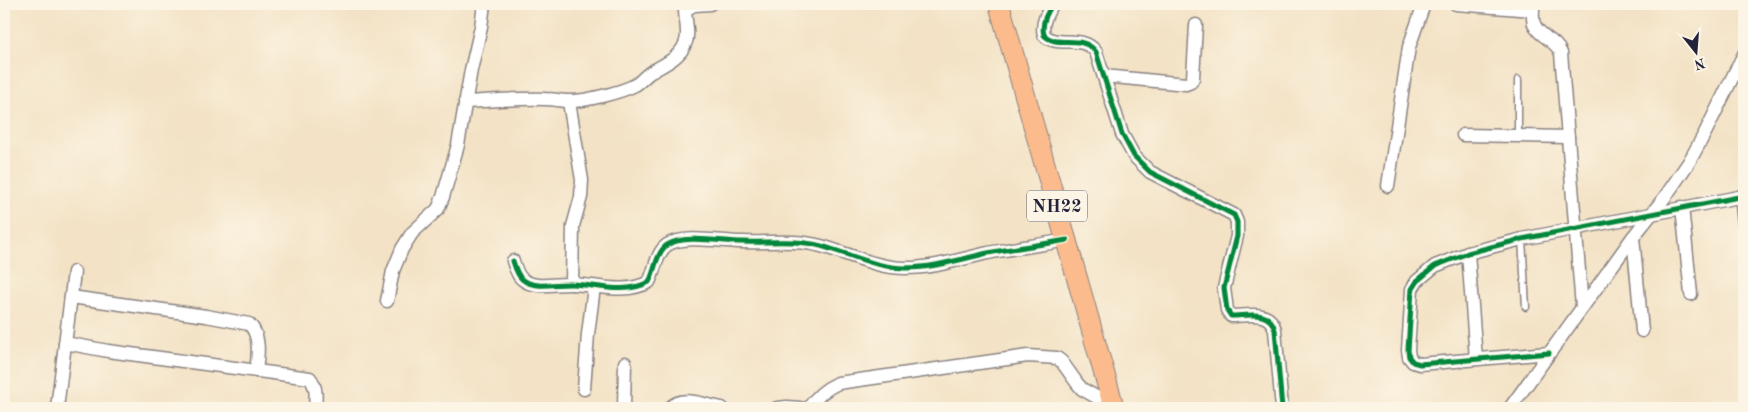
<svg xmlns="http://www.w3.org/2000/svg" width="1748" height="412" font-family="'Old Standard TT',serif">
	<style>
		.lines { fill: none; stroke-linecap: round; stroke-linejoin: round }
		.lane-casing { stroke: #8a8280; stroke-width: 9 }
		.street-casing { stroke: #8a8280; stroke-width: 15 }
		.primary-casing { stroke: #8a8280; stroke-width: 22 }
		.lane { stroke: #fff; stroke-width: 6 }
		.street { stroke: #fff; stroke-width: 12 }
		.primary { stroke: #fbbb8c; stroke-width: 20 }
		.cycleway-casing { stroke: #fcf5e5; stroke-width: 8 }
		.cycleway { stroke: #00873e; stroke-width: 5 }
		.labels { text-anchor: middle; stroke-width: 4; stroke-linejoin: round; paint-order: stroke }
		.shield { fill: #fcf5e5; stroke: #63616e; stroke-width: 1 }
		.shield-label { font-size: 18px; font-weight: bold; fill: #22223b }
	</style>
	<rect width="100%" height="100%" fill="#fcf5e5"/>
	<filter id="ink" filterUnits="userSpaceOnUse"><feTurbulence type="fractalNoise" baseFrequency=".02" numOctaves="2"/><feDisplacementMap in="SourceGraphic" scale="10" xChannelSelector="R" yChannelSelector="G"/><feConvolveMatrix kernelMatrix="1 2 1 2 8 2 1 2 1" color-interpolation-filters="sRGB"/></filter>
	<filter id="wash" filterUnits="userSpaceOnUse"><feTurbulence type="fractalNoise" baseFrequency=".0096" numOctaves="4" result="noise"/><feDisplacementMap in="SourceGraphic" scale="20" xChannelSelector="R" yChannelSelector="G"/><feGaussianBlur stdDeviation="1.12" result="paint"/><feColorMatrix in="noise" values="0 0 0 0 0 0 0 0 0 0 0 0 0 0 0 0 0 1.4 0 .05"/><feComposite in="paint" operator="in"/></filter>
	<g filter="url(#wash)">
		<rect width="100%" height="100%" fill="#f3e2c5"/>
	</g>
	<g filter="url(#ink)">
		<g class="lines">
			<defs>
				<g id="lane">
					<path d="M1518,80V136"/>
					<path d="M1522,239L1526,307"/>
				</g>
				<g id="street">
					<path d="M1053,4C1047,12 1041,24 1044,35C1057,49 1082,33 1096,52L1122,134L1134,156L1150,172L1234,215L1237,222V236L1224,288L1227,310L1231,316C1248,316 1270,309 1275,330L1282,408"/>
					<path d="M1456,4L1533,10"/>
					<path d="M1533,4C1533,10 1532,18 1534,24C1539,37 1555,39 1561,53L1582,307"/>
					<path d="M1104,76L1186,84L1191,82L1193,78L1196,25"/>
					<path d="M465,102C491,101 519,98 545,99C553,99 561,101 568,101C583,102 622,92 635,85C642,81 646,74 653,71C665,64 680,57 685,44C690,34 685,21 685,10L694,5L710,4"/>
					<path d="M569,102L582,180L581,197L573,226L572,284"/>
					<path d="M1463,135L1568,137"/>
					<path d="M1388,186L1409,47L1424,4"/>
					<path d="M1741,196L1744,224"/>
					<path d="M1682,207L1691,294"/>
					<path d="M1633,237L1642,331"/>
					<path d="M1468,253L1476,359"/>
					<path d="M513,261C515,267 517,275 522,279C535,290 556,283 572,284C598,285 624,295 649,282C655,271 656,253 667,245C684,234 722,242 742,242C769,243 795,239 821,246C850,254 876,268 906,268C934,268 961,259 988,253C1014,248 1041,245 1067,240"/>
					<path d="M71,297L206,316L249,324C261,335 258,356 256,371"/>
					<path d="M387,301L393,271L402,249L412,233L438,209L443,197L458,145L471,70L481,27L484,4"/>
					<path d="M65,343L108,351L310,378C317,387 316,397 315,408"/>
					<path d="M1549,353L1420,364L1413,362L1409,357L1408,350L1412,289L1417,281L1435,266L1468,253L1522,239L1744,196"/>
					<path d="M584,389L588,334L594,287"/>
					<path d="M57,408L74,272"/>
					<path d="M624,408L625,363"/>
					<path d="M670,408C682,394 706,406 722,408"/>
					<path d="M777,408L787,407L800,408"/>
					<path d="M809,408C816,396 825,389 838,383L1028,356L1057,358L1062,362L1077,383L1082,389L1114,407"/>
					<path d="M1510,408L1633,237L1665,197L1689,162L1705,133L1744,54"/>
				</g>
				<path id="primary" d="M999,4L1114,408"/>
			</defs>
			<use href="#lane" class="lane-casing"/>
			<use href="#street" class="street-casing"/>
			<use href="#primary" class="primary-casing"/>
			<use href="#lane" class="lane"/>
			<use href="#street" class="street"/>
			<use href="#primary" class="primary"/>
			<defs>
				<g id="cycleway">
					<path d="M1053,4C1047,12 1041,24 1044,35C1057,49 1082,33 1096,52L1122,134L1134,156L1150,172L1234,215L1237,222V236L1224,288L1227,310L1231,316C1248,316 1270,309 1275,330L1282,408"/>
					<path d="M513,261C515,267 517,275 522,279C535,290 556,283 572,284C598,285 624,295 649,282C655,271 656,253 667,245C684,234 722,242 742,242C769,243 795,239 821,246C850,254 876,268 906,268C934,268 961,259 988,253C1014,248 1041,245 1067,240"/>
					<path d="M1549,353L1420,364L1413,362L1409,357L1408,350L1412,289L1417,281L1435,266L1468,253L1522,239L1744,196"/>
				</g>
			</defs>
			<use href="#cycleway" class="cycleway-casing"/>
			<use href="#cycleway" class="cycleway"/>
		</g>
	</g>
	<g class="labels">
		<rect class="shield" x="1027" y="190.5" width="60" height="31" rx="4"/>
		<g class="shield-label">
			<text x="1057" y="212">NH22</text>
		</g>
	</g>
	<rect width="1748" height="412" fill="none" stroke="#fcf5e5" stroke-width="20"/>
	<g transform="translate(1696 52) rotate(163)" stroke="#fcf5e5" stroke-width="4" paint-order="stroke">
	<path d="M0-4L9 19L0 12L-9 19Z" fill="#22223b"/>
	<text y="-8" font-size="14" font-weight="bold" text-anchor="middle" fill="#22223b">N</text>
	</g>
</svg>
